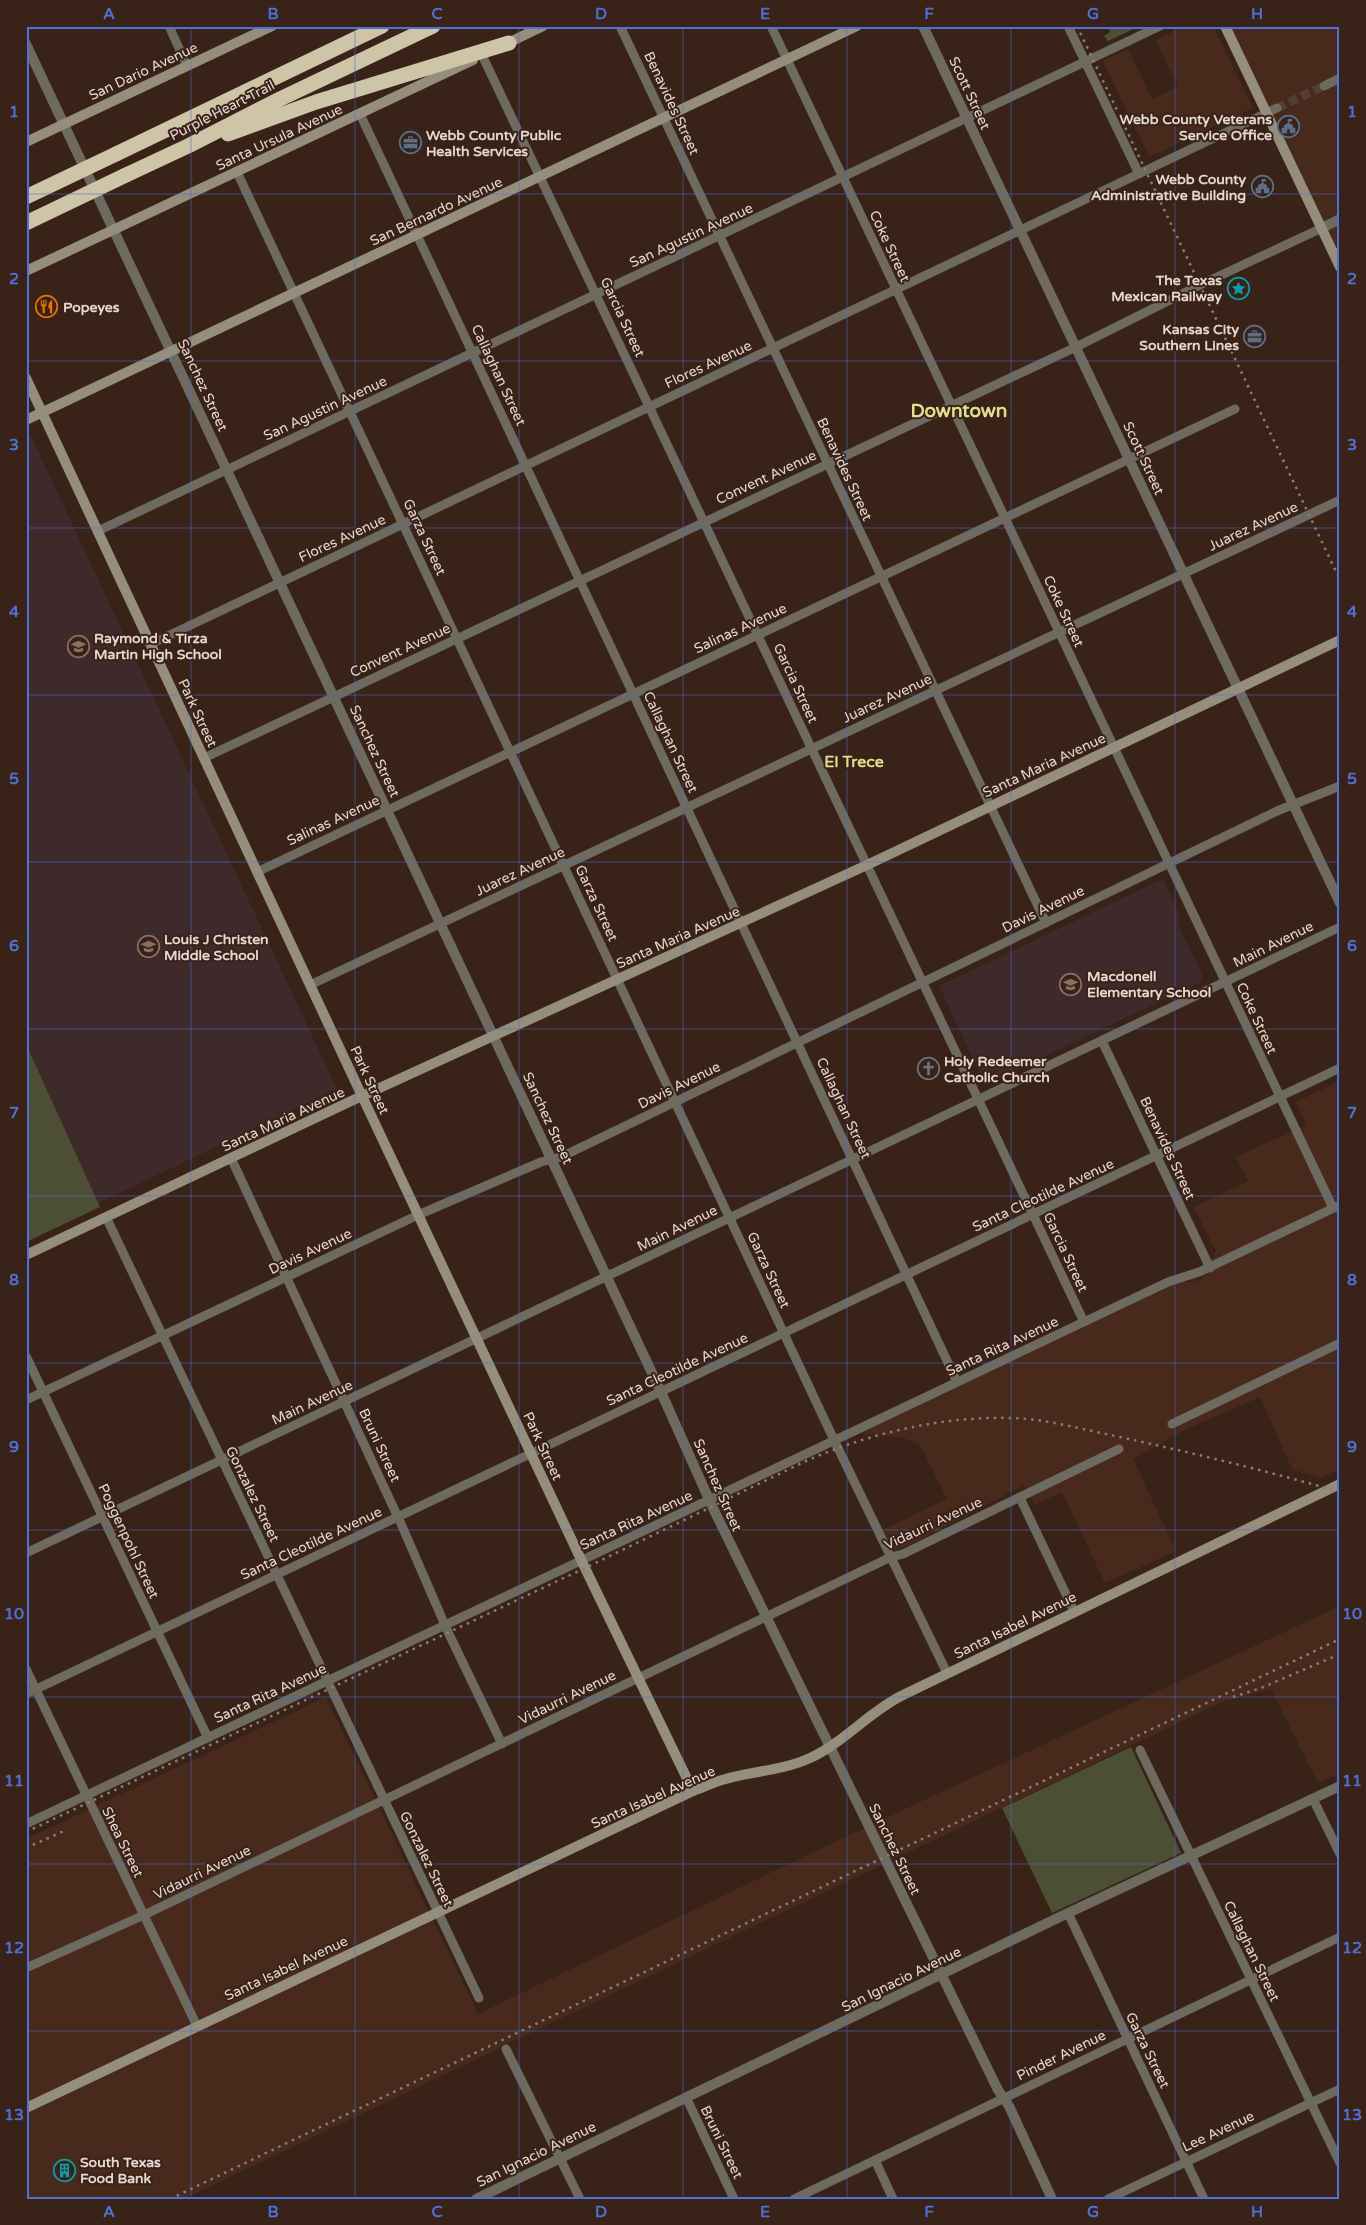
<svg xmlns="http://www.w3.org/2000/svg" width="1366" height="2225" font-family="'Varela Round',sans-serif">
	<style>
		.built { fill: #472a1c }
		.education { fill: #3e2a2a }
		.green { fill: #4c4f33 }
		.lines { fill: none; stroke-linecap: round; stroke-linejoin: round }
		.minor-tunnel { stroke: #533e34; stroke-width: 9; stroke-dasharray: 9 4.5; stroke-linecap: butt }
		.minor { stroke: #6e6a5f; stroke-width: 9 }
		.tertiary { stroke: #6e6a5f; stroke-width: 10 }
		.secondary { stroke: #958e7c; stroke-width: 10 }
		.motorway { stroke: #cec4a8; stroke-width: 15 }
		.rail { stroke: #8e7b72; stroke-width: 2.5; stroke-dasharray: 2.5 5; stroke-linecap: butt }
		.motorway-bridge { stroke: #cec4a8; stroke-width: 15 }
		.grid { fill: none; stroke: #4f70d6; stroke-width: 1; stroke-opacity: 0.55 }
		.labels { text-anchor: middle; stroke-width: 4; stroke-linejoin: round; paint-order: stroke }
		.street-label { font-size: 14px; fill: #e6d7d0; stroke: #392318 }
		.poi-label { font-size: 14px; font-weight: bold; fill: #e6d7d0; stroke: #392318; text-anchor: start }
		.quarter-label { font-size: 16px; font-weight: bold; fill: #e0df90; stroke: #392318 }
		.district-label { font-size: 19px; font-weight: bold; fill: #e0df90; stroke: #392318 }
		.neatline { fill: none; stroke: #4f70d6; stroke-width: 2 }
		.grid-label { font-size: 16px; text-anchor: middle; font-weight: bold; fill: #4f70d6 }
	</style>
	<rect width="100%" height="100%" fill="#392318"/>
	<g class="built">
		<path d="M1186,26H1213L1253,108L1149,157L1103,61L1128,49L1152,99L1178,87L1156,40Z"/>
		<path d="M1225,26H1340V267Z"/>
		<path d="M1340,1081V1469L1320,1478L1292,1469L1260,1397L1187,1429L1133,1459L1176,1551L1105,1583L1062,1492L1035,1505L1024,1485L906,1547L893,1550L883,1530L947,1499L920,1445L904,1438L859,1433L1169,1284L1201,1280L1216,1251L1194,1207L1248,1181L1236,1157L1306,1125L1296,1102Z"/>
		<path d="M1340,1606V1773L1318,1783L1271,1689L1222,1702L184,2199H26V1839L326,1697L478,2014L843,1838Z"/>
	</g>
	<g class="education">
		<path d="M30,434L337,1089L98,1203L26,1044V436Z"/>
		<path d="M1163,879L1178,911V925L1202,973V981L987,1084L984,1082L939,986Z"/>
	</g>
	<g class="green">
		<path d="M1108,26H1140L1108,41L1104,36L1110,32Z"/>
		<path d="M26,1044L100,1207L26,1242Z"/>
		<path d="M1131,1747L1181,1853L1052,1913L1002,1808Z"/>
	</g>
	<g class="lines">
		<path class="minor-tunnel" d="M1277,108L1324,86"/>
		<g class="minor">
			<path d="M169,26L187,66"/>
			<path d="M620,26L1046,923"/>
			<path d="M771,26L1333,1208"/>
			<path d="M1068,26L1139,174"/>
			<path d="M482,55L1084,1322"/>
			<path d="M1324,86L1340,78"/>
			<path d="M360,114L957,1382"/>
			<path d="M237,172L835,1442L947,1673"/>
			<path d="M98,531L1160,26"/>
			<path d="M151,644L1277,108"/>
			<path d="M204,758L1076,347L1200,285L1322,228"/>
			<path d="M257,872L1235,409"/>
			<path d="M310,985L1340,500"/>
			<path d="M1102,1041L1210,1268"/>
			<path d="M231,1158L402,1526L448,1632L502,1744"/>
			<path d="M106,1217L479,1998"/>
			<path d="M26,1356L208,1738"/>
			<path d="M26,1400L418,1215L541,1162L561,1157L1277,811L1340,786"/>
			<path d="M1172,1424L1340,1343"/>
			<path d="M1020,1498L1074,1611"/>
			<path d="M26,1553L1340,927"/>
			<path d="M26,1669L197,2026"/>
			<path d="M26,1694L1340,1068"/>
			<path d="M1140,1750L1340,2163"/>
			<path d="M1313,1799L1340,1854"/>
			<path d="M26,1824L1168,1282L1199,1272L1340,1205"/>
			<path d="M1068,1913L1204,2199"/>
			<path d="M26,1968L144,1915L891,1557L903,1554L1119,1449"/>
			<path d="M506,2049L580,2199"/>
			<path d="M686,2097L734,2199"/>
			<path d="M875,2160L893,2199"/>
			<path d="M794,2199L1340,1937"/>
			<path d="M1108,2199L1340,2089"/>
		</g>
		<g class="tertiary">
			<path d="M923,26L1340,903"/>
			<path d="M26,44L661,1392L712,1506L998,2090L1009,2106L1052,2199"/>
			<path d="M1322,228L1340,219"/>
			<path d="M476,2199L1068,1913L1340,1786"/>
		</g>
		<g class="secondary">
			<path d="M1225,26L1340,267"/>
			<path d="M504,45L543,26"/>
			<path d="M26,142L272,26"/>
			<path d="M26,271L473,60"/>
			<path d="M26,378L362,1096L585,1568L693,1791"/>
			<path d="M26,420L857,26"/>
			<path d="M26,1255L349,1102L867,865L1340,640"/>
			<path d="M26,2108L693,1791C702,1788 712,1783 722,1780C751,1771 782,1771 810,1758C843,1743 868,1713 901,1696L1340,1484"/>
		</g>
		<g class="motorway">
			<path d="M228,134L316,102L509,43"/>
			<path d="M116,154L382,26"/>
			<path d="M126,175L188,146L280,99L433,26"/>
		</g>
		<g class="rail">
			<path d="M1077,26L1340,580"/>
			<path d="M1233,1697L1261,1688L1340,1654"/>
			<path d="M26,1832L585,1568L806,1461C870,1433 942,1416 1012,1418C1048,1419 1084,1430 1120,1437C1193,1453 1267,1471 1340,1492"/>
			<path d="M26,1848L64,1831"/>
			<path d="M170,2199L1340,1639"/>
		</g>
		<g class="motorway-bridge">
			<path d="M26,197L116,154"/>
			<path d="M26,223L126,175"/>
		</g>
	</g>
	<path class="grid" d="M191,26V2199M355,26V2199M519,26V2199M683,26V2199M847,26V2199M1011,26V2199M1175,26V2199M26,194H1340M26,361H1340M26,528H1340M26,695H1340M26,862H1340M26,1029H1340M26,1196H1340M26,1363H1340M26,1530H1340M26,1697H1340M26,1864H1340M26,2031H1340"/>
	<defs>
		<symbol id="civic-ring" viewBox="-11 -11 22 22"><circle r="9.5" fill="#392318" stroke="#5c6f8a" stroke-width="1.5"/><path d="M-.6-6.5H3V-4.5H.6V-3L4-1V1h2V6H-6V1h2V-1L-.6-3ZM-1.2 2.5V6h2.4V2.5Z" fill="#5c6f8a"/></symbol>
		<symbol id="office-ring" viewBox="-11 -11 22 22"><circle r="9.5" fill="#392318" stroke="#5c6f8a" stroke-width="1.5"/><path d="M-6-3h4V-5.5h4V-3h4V5H-6ZM-1-4.5V-3h2v-1.5ZM-6 0V1H6V0Z" fill="#5c6f8a"/></symbol>
		<symbol id="sight-ring" viewBox="-11 -11 22 22"><circle r="9.5" fill="#392318" stroke="#0f9aa8" stroke-width="1.5"/><path d="M0-6L1.8-2.2L6-1.7L2.9 1.2L3.7 5.4L0 3.3L-3.7 5.4L-2.9 1.2L-6-1.7L-1.8-2.2Z" fill="#0f9aa8"/></symbol>
		<symbol id="restaurant-ring" viewBox="-11 -11 22 22"><circle r="9.5" fill="#392318" stroke="#e8710a" stroke-width="1.5"/><path d="M-5-6h1v4h1v-4h1v4h1v-4h1v5L-1.5 .5V6h-2V.5L-5-1ZM5-6V6H3V1.5H1.5Q1.5-4 5-6Z" fill="#e8710a"/></symbol>
		<symbol id="school-ring" viewBox="-11 -11 22 22"><circle r="9.5" fill="#392318" stroke="#8d6e63" stroke-width="1.5"/><path d="M0-5L7-2L0 1L-7-2ZM-4 1L0 2.5L4 1V4Q0 6-4 4Z" fill="#8d6e63"/></symbol>
		<symbol id="church-ring" viewBox="-11 -11 22 22"><circle r="9.5" fill="#392318" stroke="#6b7280" stroke-width="1.5"/><path d="M-1.2-6h2.4v3.5h3.3v2.4h-3.3V6h-2.4V-.1h-3.3v-2.4h3.3Z" fill="#6b7280"/></symbol>
		<symbol id="building-ring" viewBox="-11 -11 22 22"><circle r="9.5" fill="#392318" stroke="#0f9aa8" stroke-width="1.5"/><path d="M-4-6H4V6H1V3H-1V6H-4ZM-2.5-4.3h1.7v1.8h-1.7ZM.8-4.3h1.7v1.8H.8ZM-2.5-1h1.7V.8h-1.7ZM.8-1h1.7V.8H.8Z" fill="#0f9aa8"/></symbol>
	</defs>
	<g fill-rule="evenodd">
		<use href="#civic-ring" x="1276" y="114" width="25" height="25"/>
		<use href="#office-ring" x="398" y="130" width="25" height="25"/>
		<use href="#civic-ring" x="1250" y="174" width="25" height="25"/>
		<use href="#sight-ring" x="1226" y="276" width="25" height="25"/>
		<use href="#restaurant-ring" x="34" y="294" width="25" height="25"/>
		<use href="#office-ring" x="1242" y="324" width="25" height="25"/>
		<use href="#school-ring" x="66" y="634" width="25" height="25"/>
		<use href="#school-ring" x="136" y="934" width="25" height="25"/>
		<use href="#school-ring" x="1058" y="972" width="25" height="25"/>
		<use href="#church-ring" x="916" y="1056" width="25" height="25"/>
		<use href="#building-ring" x="52" y="2158" width="25" height="25"/>
	</g>
	<g class="labels">
		<g class="street-label">
			<text transform="translate(143 71) rotate(-25)" y="5">San Dario Avenue</text>
			<text transform="translate(970 93) rotate(65)" y="5">Scott Street</text>
			<text transform="translate(672 103) rotate(65)" y="5">Benavides Street</text>
			<text transform="translate(222 110) rotate(-27)" y="5">Purple Heart Trail</text>
			<text transform="translate(279 137) rotate(-25)" y="5">Santa Ursula Avenue</text>
			<text transform="translate(436 211) rotate(-25)" y="5">San Bernardo Avenue</text>
			<text transform="translate(691 235) rotate(-25)" y="5">San Agustin Avenue</text>
			<text transform="translate(890 246) rotate(65)" y="5">Coke Street</text>
			<text transform="translate(623 317) rotate(65)" y="5">Garcia Street</text>
			<text transform="translate(708 364) rotate(-25)" y="5">Flores Avenue</text>
			<text transform="translate(499 375) rotate(65)" y="5">Callaghan Street</text>
			<text transform="translate(203 385) rotate(65)" y="5">Sanchez Street</text>
			<text transform="translate(325 408) rotate(-25)" y="5">San Agustin Avenue</text>
			<text transform="translate(1144 458) rotate(65)" y="5">Scott Street</text>
			<text transform="translate(845 469) rotate(65)" y="5">Benavides Street</text>
			<text transform="translate(766 477) rotate(-25)" y="5">Convent Avenue</text>
			<text transform="translate(1253 526) rotate(-25)" y="5">Juarez Avenue</text>
			<text transform="translate(425 537) rotate(65)" y="5">Garza Street</text>
			<text transform="translate(342 538) rotate(-25)" y="5">Flores Avenue</text>
			<text transform="translate(1064 611) rotate(65)" y="5">Coke Street</text>
			<text transform="translate(740 628) rotate(-25)" y="5">Salinas Avenue</text>
			<text transform="translate(400 650) rotate(-25)" y="5">Convent Avenue</text>
			<text transform="translate(796 683) rotate(65)" y="5">Garcia Street</text>
			<text transform="translate(887 698) rotate(-25)" y="5">Juarez Avenue</text>
			<text transform="translate(198 713) rotate(65)" y="5">Park Street</text>
			<text transform="translate(671 742) rotate(65)" y="5">Callaghan Street</text>
			<text transform="translate(375 751) rotate(65)" y="5">Sanchez Street</text>
			<text transform="translate(1044 765) rotate(-25)" y="5">Santa Maria Avenue</text>
			<text transform="translate(333 820) rotate(-25)" y="5">Salinas Avenue</text>
			<text transform="translate(520 871) rotate(-25)" y="5">Juarez Avenue</text>
			<text transform="translate(597 903) rotate(65)" y="5">Garza Street</text>
			<text transform="translate(1043 909) rotate(-26)" y="5">Davis Avenue</text>
			<text transform="translate(678 937) rotate(-24)" y="5">Santa Maria Avenue</text>
			<text transform="translate(1273 944) rotate(-26)" y="5">Main Avenue</text>
			<text transform="translate(1257 1018) rotate(65)" y="5">Coke Street</text>
			<text transform="translate(370 1080) rotate(65)" y="5">Park Street</text>
			<text transform="translate(679 1085) rotate(-26)" y="5">Davis Avenue</text>
			<text transform="translate(844 1108) rotate(65)" y="5">Callaghan Street</text>
			<text transform="translate(548 1118) rotate(65)" y="5">Sanchez Street</text>
			<text transform="translate(283 1119) rotate(-25)" y="5">Santa Maria Avenue</text>
			<text transform="translate(1168 1148) rotate(65)" y="5">Benavides Street</text>
			<text transform="translate(1043 1195) rotate(-25)" y="5">Santa Cleotilde Avenue</text>
			<text transform="translate(677 1228) rotate(-26)" y="5">Main Avenue</text>
			<text transform="translate(310 1251) rotate(-25)" y="5">Davis Avenue</text>
			<text transform="translate(1066 1252) rotate(65)" y="5">Garcia Street</text>
			<text transform="translate(769 1270) rotate(65)" y="5">Garza Street</text>
			<text transform="translate(1002 1346) rotate(-25)" y="5">Santa Rita Avenue</text>
			<text transform="translate(677 1369) rotate(-25)" y="5">Santa Cleotilde Avenue</text>
			<text transform="translate(312 1402) rotate(-25)" y="5">Main Avenue</text>
			<text transform="translate(380 1445) rotate(65)" y="5">Bruni Street</text>
			<text transform="translate(543 1446) rotate(65)" y="5">Park Street</text>
			<text transform="translate(718 1485) rotate(66)" y="5">Sanchez Street</text>
			<text transform="translate(253 1494) rotate(64)" y="5">Gonzalez Street</text>
			<text transform="translate(636 1520) rotate(-25)" y="5">Santa Rita Avenue</text>
			<text transform="translate(933 1523) rotate(-25)" y="5">Vidaurri Avenue</text>
			<text transform="translate(129 1541) rotate(65)" y="5">Poggenpohl Street</text>
			<text transform="translate(311 1543) rotate(-25)" y="5">Santa Cleotilde Avenue</text>
			<text transform="translate(1015 1625) rotate(-26)" y="5">Santa Isabel Avenue</text>
			<text transform="translate(270 1693) rotate(-25)" y="5">Santa Rita Avenue</text>
			<text transform="translate(567 1697) rotate(-26)" y="5">Vidaurri Avenue</text>
			<text transform="translate(653 1797) rotate(-24)" y="5">Santa Isabel Avenue</text>
			<text transform="translate(123 1842) rotate(64)" y="5">Shea Street</text>
			<text transform="translate(895 1849) rotate(64)" y="5">Sanchez Street</text>
			<text transform="translate(427 1859) rotate(64)" y="5">Gonzalez Street</text>
			<text transform="translate(202 1872) rotate(-26)" y="5">Vidaurri Avenue</text>
			<text transform="translate(1252 1951) rotate(64)" y="5">Callaghan Street</text>
			<text transform="translate(286 1968) rotate(-25)" y="5">Santa Isabel Avenue</text>
			<text transform="translate(901 1979) rotate(-26)" y="5">San Ignacio Avenue</text>
			<text transform="translate(1148 2050) rotate(64)" y="5">Garza Street</text>
			<text transform="translate(1061 2055) rotate(-26)" y="5">Pinder Avenue</text>
			<text transform="translate(1218 2131) rotate(-25)" y="5">Lee Avenue</text>
			<text transform="translate(722 2142) rotate(64)" y="5">Bruni Street</text>
			<text transform="translate(536 2154) rotate(-26)" y="5">San Ignacio Avenue</text>
		</g>
		<g class="poi-label">
			<text x="1272" y="124" text-anchor="end">Webb County Veterans<tspan x="1272" dy="16">Service Office</tspan></text>
			<text x="426" y="140">Webb County Public<tspan x="426" dy="16">Health Services</tspan></text>
			<text x="1246" y="184" text-anchor="end">Webb County<tspan x="1246" dy="16">Administrative Building</tspan></text>
			<text x="1222" y="285" text-anchor="end">The Texas<tspan x="1222" dy="16">Mexican Railway</tspan></text>
			<text x="63" y="312">Popeyes</text>
			<text x="1239" y="334" text-anchor="end">Kansas City<tspan x="1239" dy="16">Southern Lines</tspan></text>
			<text x="94" y="643">Raymond &amp; Tirza<tspan x="94" dy="16">Martin High School</tspan></text>
			<text x="164" y="944">Louis J Christen<tspan x="164" dy="16">Middle School</tspan></text>
			<text x="1087" y="981">Macdonell<tspan x="1087" dy="16">Elementary School</tspan></text>
			<text x="944" y="1066">Holy Redeemer<tspan x="944" dy="16">Catholic Church</tspan></text>
			<text x="80" y="2167">South Texas<tspan x="80" dy="16">Food Bank</tspan></text>
		</g>
		<g class="quarter-label">
			<text x="854" y="767">El Trece</text>
		</g>
		<g class="district-label">
			<text x="959" y="417">Downtown</text>
		</g>
	</g>
	<rect width="1366" height="2225" fill="none" stroke="#392318" stroke-width="55"/>
	<rect x="28" y="28" width="1310" height="2170" class="neatline"/>
	<g class="grid-label">
		<text x="109" y="19">A</text>
		<text x="273" y="19">B</text>
		<text x="437" y="19">C</text>
		<text x="601" y="19">D</text>
		<text x="765" y="19">E</text>
		<text x="929" y="19">F</text>
		<text x="1093" y="19">G</text>
		<text x="1257" y="19">H</text>
		<text x="14" y="117">1</text>
		<text x="1352" y="117">1</text>
		<text x="14" y="284">2</text>
		<text x="1352" y="284">2</text>
		<text x="14" y="450">3</text>
		<text x="1352" y="450">3</text>
		<text x="14" y="617">4</text>
		<text x="1352" y="617">4</text>
		<text x="14" y="784">5</text>
		<text x="1352" y="784">5</text>
		<text x="14" y="951">6</text>
		<text x="1352" y="951">6</text>
		<text x="14" y="1118">7</text>
		<text x="1352" y="1118">7</text>
		<text x="14" y="1285">8</text>
		<text x="1352" y="1285">8</text>
		<text x="14" y="1452">9</text>
		<text x="1352" y="1452">9</text>
		<text x="14" y="1619">10</text>
		<text x="1352" y="1619">10</text>
		<text x="14" y="1786">11</text>
		<text x="1352" y="1786">11</text>
		<text x="14" y="1953">12</text>
		<text x="1352" y="1953">12</text>
		<text x="14" y="2120">13</text>
		<text x="1352" y="2120">13</text>
		<text x="109" y="2217">A</text>
		<text x="273" y="2217">B</text>
		<text x="437" y="2217">C</text>
		<text x="601" y="2217">D</text>
		<text x="765" y="2217">E</text>
		<text x="929" y="2217">F</text>
		<text x="1093" y="2217">G</text>
		<text x="1257" y="2217">H</text>
	</g>
</svg>
